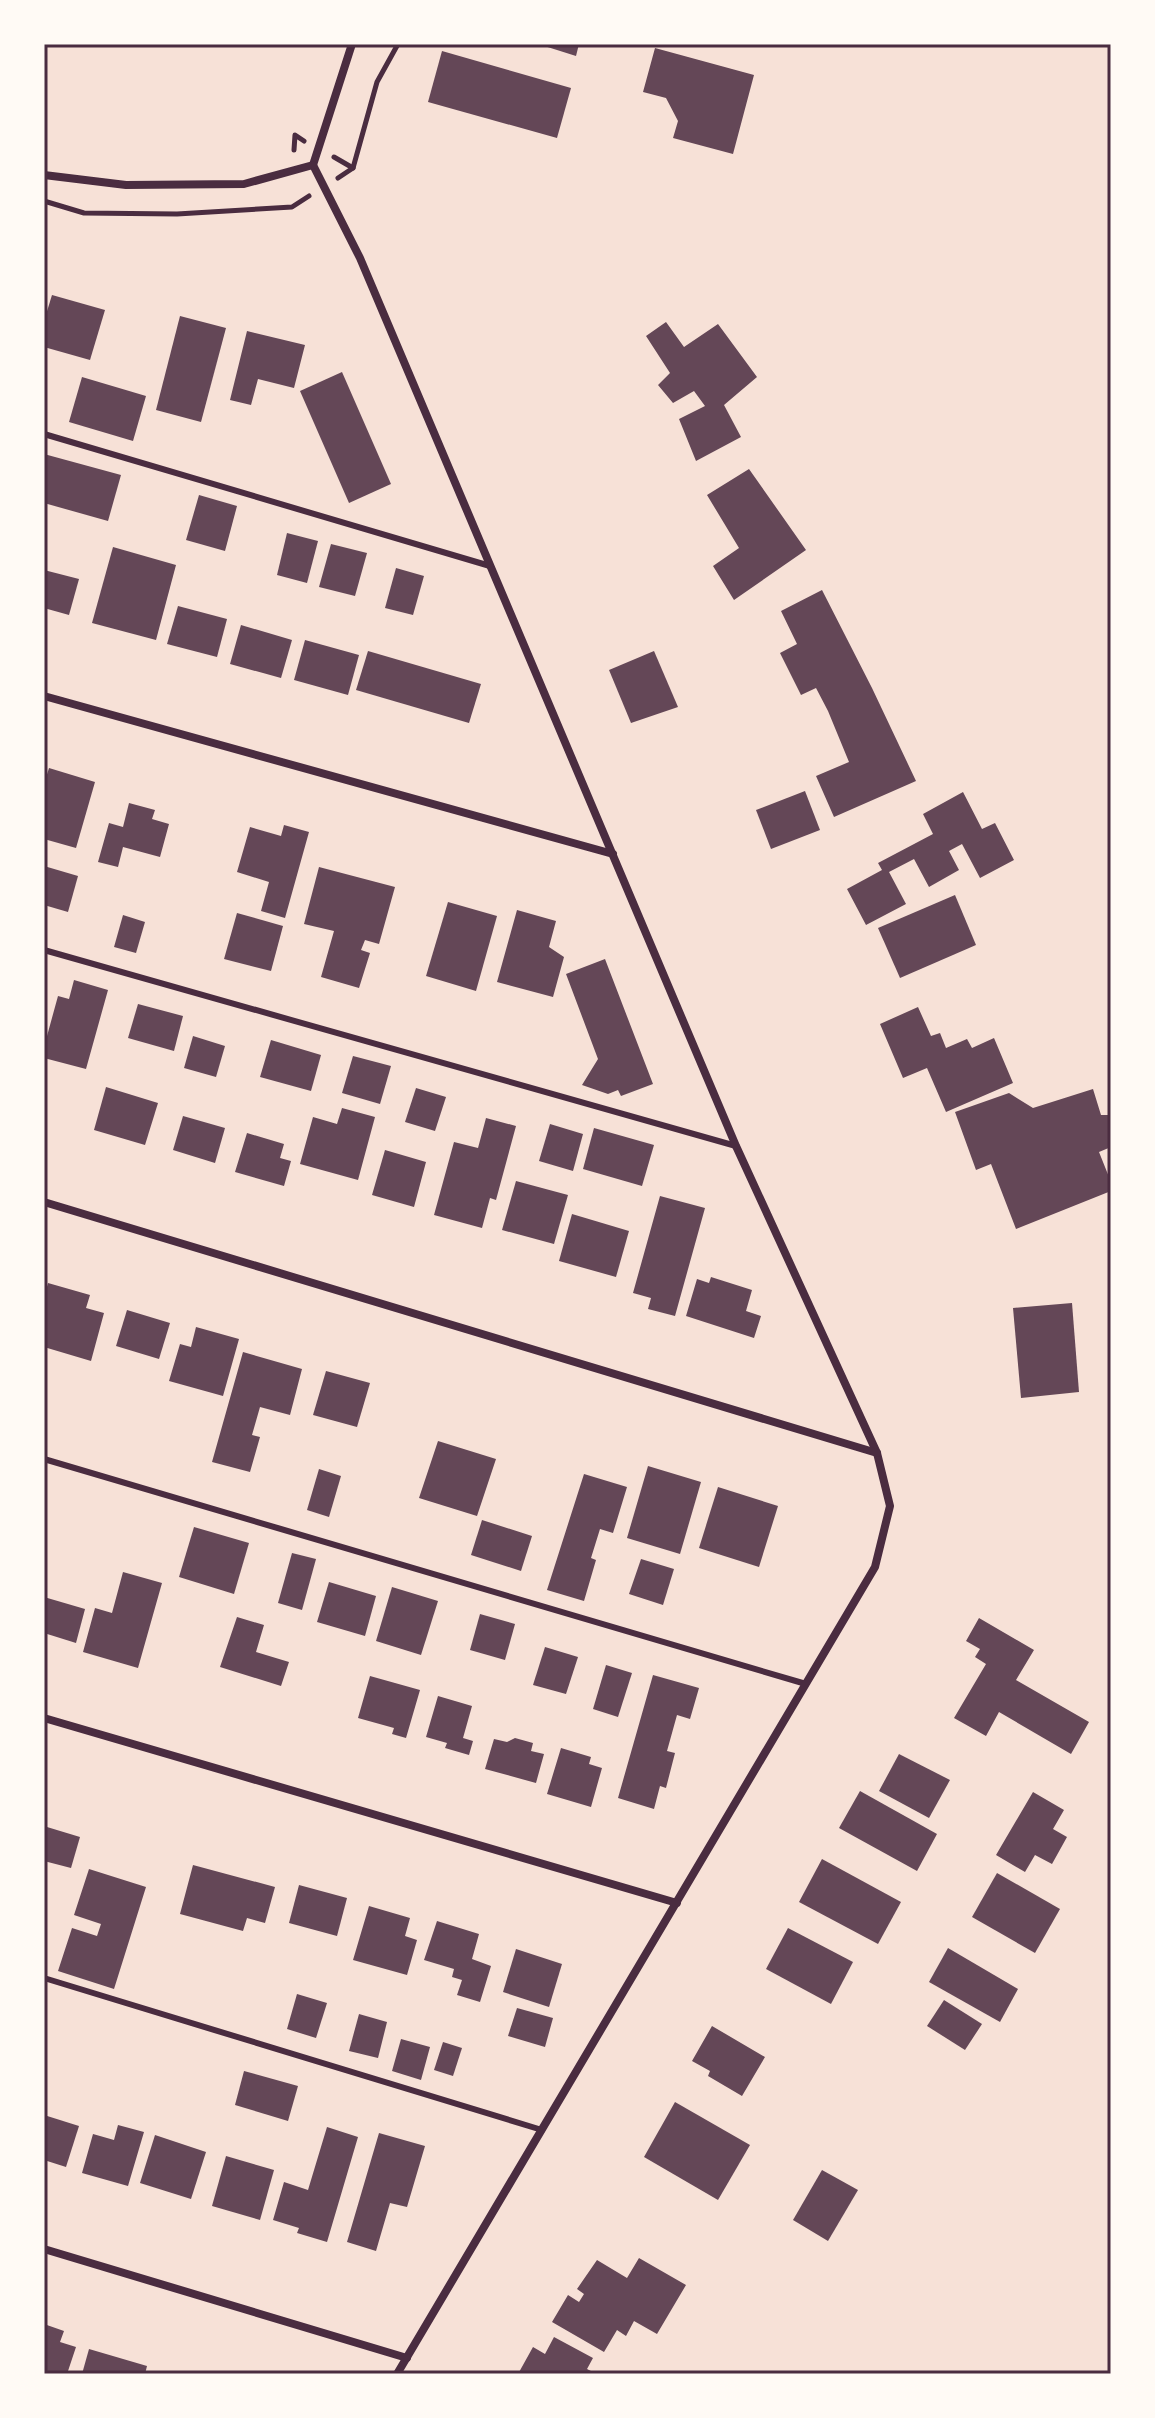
<svg xmlns="http://www.w3.org/2000/svg" width="1155" height="2418" font-family="Karla,sans-serif">
	<style>
		.building { fill: #644757 }
		.lines { fill: none; stroke-linecap: round; stroke-linejoin: round }
		.path { stroke: #4a2c40; stroke-width: 5 }
		.service { stroke: #4a2c40; stroke-width: 6 }
		.minor { stroke: #4a2c40; stroke-width: 8 }
		.neatline { fill: none; stroke: #4a2c40; stroke-width: 3 }
	</style>
	<rect width="100%" height="100%" fill="#f7e1d7"/>
	<g class="building">
		<path d="M538,44H579L576,56Z"/>
		<path d="M655,48L754,75L733,154L673,138L678,121L666,98L643,92Z"/>
		<path d="M442,51L571,88L557,138L428,102Z"/>
		<path d="M52,295L105,310L90,360L44,347V321Z"/>
		<path d="M180,316L226,328L201,422L156,410Z"/>
		<path d="M666,322L684,347L718,324L757,377L724,405L741,437L696,461L679,419L705,406L694,391L673,403L658,385L670,373L646,336Z"/>
		<path d="M247,331L305,345L294,388L258,379L251,405L230,400Z"/>
		<path d="M342,372L391,484L349,503L300,391Z"/>
		<path d="M82,377L146,396L133,441L69,422Z"/>
		<path d="M44,454L121,475L108,521L44,503Z"/>
		<path d="M749,469L806,550L734,600L713,566L739,548L707,495Z"/>
		<path d="M199,495L237,506L225,551L186,540Z"/>
		<path d="M287,533L318,541L307,583L277,575Z"/>
		<path d="M331,544L367,553L355,596L319,587Z"/>
		<path d="M113,547L176,565L156,640L92,623Z"/>
		<path d="M396,568L424,576L413,615L385,608Z"/>
		<path d="M44,570L79,579L69,615L44,608Z"/>
		<path d="M822,590L872,688L916,781L834,817L816,776L849,762L828,711L816,688L801,695L780,653L797,644L781,611Z"/>
		<path d="M178,606L227,619L217,657L167,644Z"/>
		<path d="M241,625L292,640L281,678L230,664Z"/>
		<path d="M305,640L359,655L348,695L294,680Z"/>
		<path d="M368,651L481,684L469,723L356,690Z"/>
		<path d="M654,651L678,707L631,723L609,670Z"/>
		<path d="M49,768L95,782L76,848L44,839V784Z"/>
		<path d="M805,791L820,830L771,849L756,810Z"/>
		<path d="M963,792L982,829L995,823L1014,860L980,878L962,844L949,851L959,870L929,887L914,859L889,872L906,904L866,925L847,889L882,870L878,863L933,834L923,814Z"/>
		<path d="M129,803L155,810L152,819L169,824L160,857L123,847L118,867L98,862L109,823L123,827Z"/>
		<path d="M284,825L309,832L285,918L261,911L269,882L237,872L250,827L281,836Z"/>
		<path d="M44,866L78,876L68,912L44,905Z"/>
		<path d="M319,867L395,887L379,944L365,940L361,950L370,953L359,988L321,977L334,931L304,924Z"/>
		<path d="M955,895L976,945L900,978L878,928Z"/>
		<path d="M448,902L497,916L476,991L426,976Z"/>
		<path d="M517,910L556,921L549,947L564,957L553,997L497,982Z"/>
		<path d="M237,913L283,926L271,971L224,959Z"/>
		<path d="M123,915L145,922L136,953L114,947Z"/>
		<path d="M605,959L653,1084L621,1096L618,1090L608,1094L582,1085L598,1059L566,974Z"/>
		<path d="M74,980L108,990L86,1069L44,1058V1047L58,996L69,999Z"/>
		<path d="M138,1004L183,1016L174,1051L128,1038Z"/>
		<path d="M918,1007L931,1036L940,1033L946,1048L967,1039L972,1048L994,1038L1013,1083L946,1112L927,1068L903,1078L880,1024Z"/>
		<path d="M193,1036L225,1046L216,1077L184,1068Z"/>
		<path d="M271,1040L321,1055L311,1091L260,1077Z"/>
		<path d="M353,1056L391,1066L380,1104L342,1093Z"/>
		<path d="M106,1087L158,1103L145,1145L94,1130Z"/>
		<path d="M416,1088L446,1097L435,1131L405,1122Z"/>
		<path d="M1093,1089L1101,1115H1111V1147L1099,1152L1111,1182V1191L1016,1229L991,1164L976,1170L955,1112L1009,1093L1033,1108Z"/>
		<path d="M342,1108L375,1117L358,1180L300,1164L313,1117L337,1124Z"/>
		<path d="M183,1116L225,1128L215,1163L173,1150Z"/>
		<path d="M486,1118L516,1126L496,1200L490,1198L482,1228L434,1215L454,1142L478,1148Z"/>
		<path d="M550,1124L583,1134L573,1171L539,1161Z"/>
		<path d="M594,1128L654,1145L642,1186L583,1169Z"/>
		<path d="M247,1133L284,1144L280,1158L291,1161L284,1186L235,1172Z"/>
		<path d="M385,1150L426,1162L414,1207L372,1195Z"/>
		<path d="M516,1181L568,1195L554,1244L502,1230Z"/>
		<path d="M660,1196L705,1208L675,1316L648,1309L651,1298L633,1293Z"/>
		<path d="M572,1214L629,1231L616,1277L559,1261Z"/>
		<path d="M711,1277L752,1290L746,1311L761,1316L754,1338L686,1316L697,1279L709,1283Z"/>
		<path d="M48,1283L90,1295L86,1308L104,1313L91,1361L44,1347V1298Z"/>
		<path d="M1072,1303L1079,1392L1021,1398L1013,1308Z"/>
		<path d="M127,1310L170,1323L159,1359L116,1346Z"/>
		<path d="M196,1327L239,1339L223,1396L169,1381L180,1344L191,1347Z"/>
		<path d="M243,1352L302,1369L290,1415L260,1407L252,1435L260,1437L250,1472L212,1462Z"/>
		<path d="M326,1371L370,1383L357,1427L313,1415Z"/>
		<path d="M438,1441L496,1459L477,1516L419,1498Z"/>
		<path d="M648,1466L701,1482L680,1554L627,1538Z"/>
		<path d="M319,1469L341,1476L329,1517L307,1510Z"/>
		<path d="M584,1474L627,1487L613,1533L600,1529L591,1558L596,1560L584,1601L547,1590Z"/>
		<path d="M718,1487L778,1506L759,1567L699,1548Z"/>
		<path d="M482,1520L532,1536L521,1571L471,1555Z"/>
		<path d="M194,1527L249,1543L234,1594L179,1577Z"/>
		<path d="M292,1553L316,1559L302,1610L278,1603Z"/>
		<path d="M641,1559L674,1569L663,1605L629,1594Z"/>
		<path d="M123,1572L162,1583L138,1668L83,1652L95,1608L112,1613Z"/>
		<path d="M329,1582L376,1596L365,1636L317,1622Z"/>
		<path d="M392,1587L438,1601L421,1655L376,1641Z"/>
		<path d="M44,1597L85,1609L76,1643L44,1633Z"/>
		<path d="M480,1614L515,1624L505,1660L470,1650Z"/>
		<path d="M237,1617L264,1625L256,1652L289,1662L281,1686L220,1667Z"/>
		<path d="M979,1618L1034,1650L1016,1680L1089,1722L1071,1754L999,1712L986,1736L954,1718L986,1664L975,1657L980,1649L966,1641Z"/>
		<path d="M545,1647L578,1657L566,1694L533,1685Z"/>
		<path d="M606,1665L632,1673L618,1717L593,1709Z"/>
		<path d="M653,1675L699,1688L690,1719L677,1715L667,1751L675,1753L666,1788L660,1786L654,1809L618,1798Z"/>
		<path d="M370,1676L420,1690L406,1738L392,1734L394,1728L358,1718Z"/>
		<path d="M438,1696L472,1706L463,1738L473,1741L469,1755L445,1748L447,1743L426,1737Z"/>
		<path d="M515,1738L533,1743L531,1751L544,1754L536,1783L485,1769L494,1739L507,1742Z"/>
		<path d="M561,1748L591,1757L589,1764L602,1768L591,1807L547,1794Z"/>
		<path d="M899,1754L950,1780L929,1818L879,1791Z"/>
		<path d="M860,1791L937,1834L917,1871L839,1828Z"/>
		<path d="M1033,1792L1064,1810L1053,1829L1067,1837L1052,1864L1035,1855L1025,1872L996,1855Z"/>
		<path d="M47,1827L80,1837L71,1868L44,1861V1838Z"/>
		<path d="M822,1859L901,1902L878,1944L799,1902Z"/>
		<path d="M193,1865L275,1887L265,1923L247,1918L243,1931L180,1914Z"/>
		<path d="M89,1869L146,1887L114,1989L58,1971L72,1928L97,1936L101,1924L74,1915Z"/>
		<path d="M997,1873L1060,1909L1035,1953L972,1917Z"/>
		<path d="M299,1885L347,1898L337,1936L289,1923Z"/>
		<path d="M369,1906L410,1918L405,1936L417,1940L407,1975L353,1960Z"/>
		<path d="M437,1921L479,1934L472,1959L491,1966L480,2002L457,1995L462,1980L452,1977L454,1969L424,1960Z"/>
		<path d="M788,1928L853,1962L831,2004L766,1969Z"/>
		<path d="M948,1948L1018,1989L1000,2022L929,1982Z"/>
		<path d="M516,1949L562,1964L549,2007L503,1992Z"/>
		<path d="M297,1994L327,2003L316,2038L287,2029Z"/>
		<path d="M944,2000L982,2024L965,2050L927,2026Z"/>
		<path d="M517,2008L553,2018L545,2047L508,2036Z"/>
		<path d="M359,2014L387,2022L378,2058L349,2051Z"/>
		<path d="M712,2026L765,2057L742,2096L708,2076L710,2071L692,2061Z"/>
		<path d="M401,2039L430,2047L421,2080L392,2071Z"/>
		<path d="M443,2042L462,2048L453,2076L434,2070Z"/>
		<path d="M244,2071L298,2086L288,2121L235,2105Z"/>
		<path d="M675,2102L750,2145L718,2200L644,2157Z"/>
		<path d="M44,2115L79,2126L66,2167L44,2160Z"/>
		<path d="M118,2125L144,2132L128,2186L82,2173L93,2134L114,2140Z"/>
		<path d="M327,2127L358,2137L327,2242L297,2233L299,2228L273,2220L284,2182L308,2190Z"/>
		<path d="M379,2133L425,2146L407,2207L390,2203L376,2251L347,2242Z"/>
		<path d="M155,2135L206,2152L191,2199L140,2183Z"/>
		<path d="M226,2156L274,2170L260,2220L212,2206Z"/>
		<path d="M822,2170L858,2190L828,2241L793,2220Z"/>
		<path d="M639,2258L686,2285L657,2334L634,2321L626,2336L617,2330L604,2352L552,2322L568,2295L579,2302L584,2294L577,2289L597,2260L627,2278Z"/>
		<path d="M44,2324L64,2331L60,2342L76,2347L67,2374L44,2372Z"/>
		<path d="M554,2337L593,2358L587,2369L597,2374H518L533,2347L545,2354Z"/>
		<path d="M89,2349L147,2366L145,2374H82Z"/>
	</g>
	<g class="lines">
		<g class="path">
			<path d="M294,150L295,135L304,141"/>
			<path d="M334,157L353,168"/>
			<path d="M338,178L353,168L377,82L398,44"/>
			<path d="M44,201L84,213L177,214L292,207L309,196"/>
		</g>
		<g class="service">
			<path d="M44,434L490,566"/>
			<path d="M44,950L736,1146"/>
			<path d="M44,1459L806,1684"/>
			<path d="M44,1978L542,2130"/>
		</g>
		<g class="minor">
			<path d="M313,165L360,258L736,1146L877,1453L890,1506L875,1567L397,2374"/>
			<path d="M313,165L352,44"/>
			<path d="M44,175L126,185L244,184L313,165"/>
			<path d="M44,696L613,854"/>
			<path d="M44,1202L877,1453"/>
			<path d="M44,1718L677,1903"/>
			<path d="M44,2249L407,2358"/>
		</g>
	</g>
	<rect width="1155" height="2418" fill="none" stroke="#fffaf5" stroke-width="92"/>
	<rect x="46" y="46" width="1063" height="2326" class="neatline"/>
</svg>
